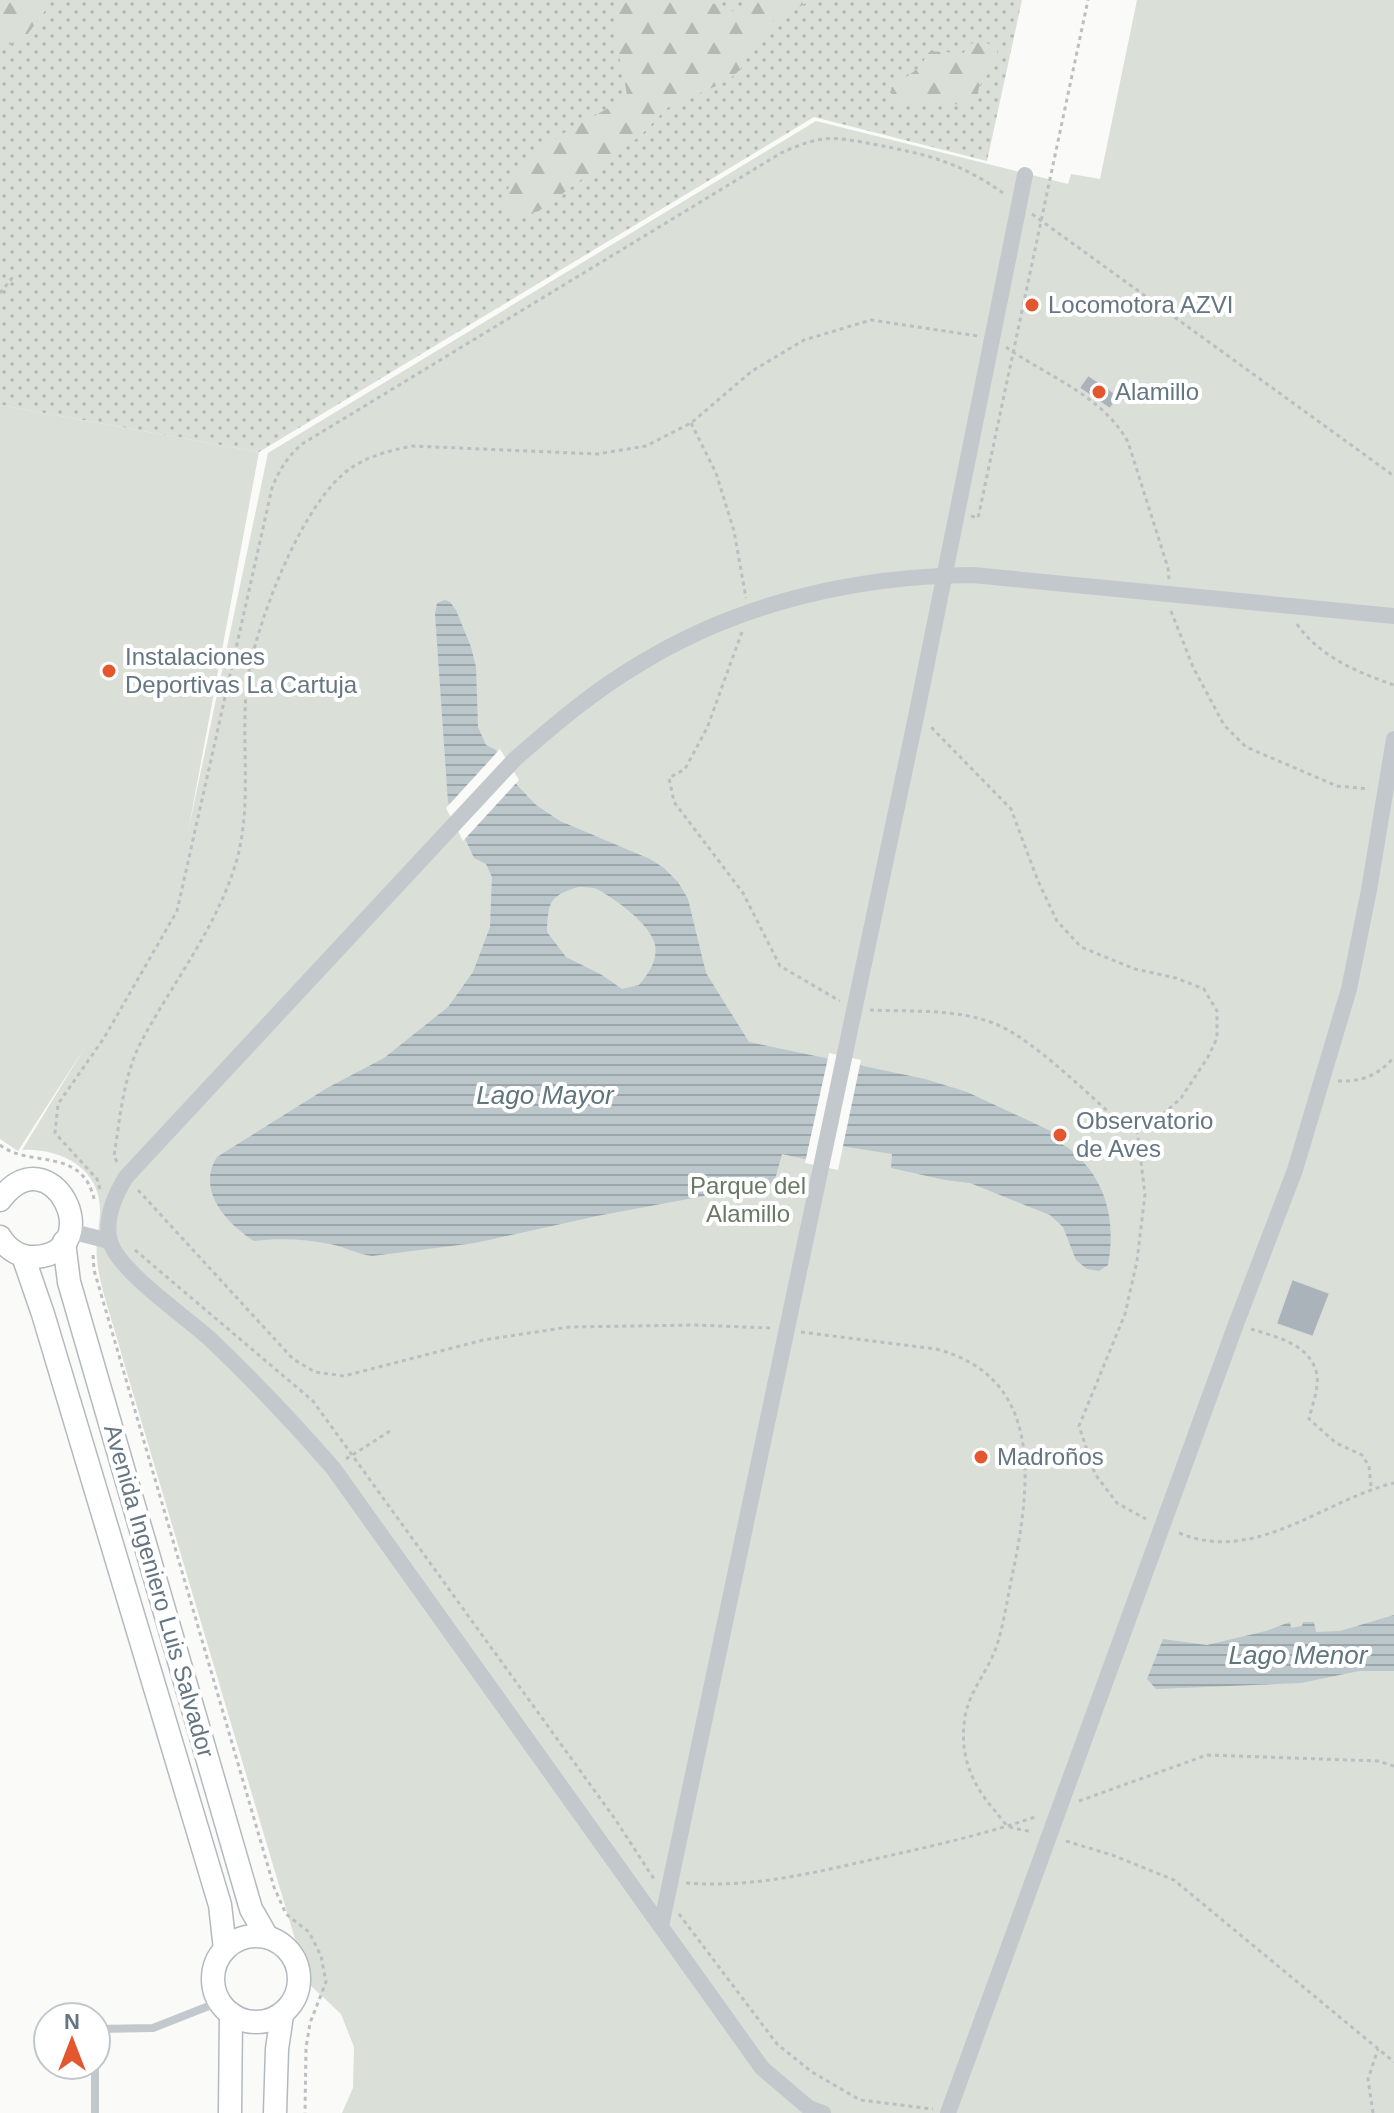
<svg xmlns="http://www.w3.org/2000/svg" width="1394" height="2113" font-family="Helvetica,sans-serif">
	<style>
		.grass { fill: url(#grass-dots) }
		.forest { fill: url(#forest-firs) }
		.green { fill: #dadfd7 }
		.water { fill: url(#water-rules); fill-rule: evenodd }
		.pier { fill: #fafaf8 }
		.building { fill: #aab3b9; stroke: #dcdcda; stroke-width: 2 }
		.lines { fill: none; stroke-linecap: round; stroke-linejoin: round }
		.secondary-casing { stroke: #b3babf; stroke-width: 25 }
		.path { stroke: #bbbfc2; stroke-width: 3; stroke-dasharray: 4 4; stroke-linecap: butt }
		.lane { stroke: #c3c8cc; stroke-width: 8 }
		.street { stroke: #c3c8cc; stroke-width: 16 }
		.secondary { stroke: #fff; stroke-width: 22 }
		.poi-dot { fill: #e4572e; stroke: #fff; stroke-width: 3 }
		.labels { text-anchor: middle; stroke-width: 8; stroke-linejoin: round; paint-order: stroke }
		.poi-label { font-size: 24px; fill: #657683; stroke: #fff; text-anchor: start }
		.park-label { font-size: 24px; fill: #687a64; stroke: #fff }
		.street-label { font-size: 24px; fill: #657683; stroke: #fff }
		.water-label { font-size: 26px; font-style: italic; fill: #60757c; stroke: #fff }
	</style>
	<defs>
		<pattern id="grass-dots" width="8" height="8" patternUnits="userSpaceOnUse" patternTransform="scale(2)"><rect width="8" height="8" fill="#dadfd7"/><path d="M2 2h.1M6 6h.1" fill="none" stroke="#b4b9b4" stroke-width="1.8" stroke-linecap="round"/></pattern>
		<pattern id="forest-firs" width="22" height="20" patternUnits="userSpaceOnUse" patternTransform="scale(2)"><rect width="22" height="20" fill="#dadfd7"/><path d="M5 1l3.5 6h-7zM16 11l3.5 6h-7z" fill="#b4b9b4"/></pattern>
		<pattern id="water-rules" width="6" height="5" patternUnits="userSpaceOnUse" patternTransform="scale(2)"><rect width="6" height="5" fill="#bbc7cb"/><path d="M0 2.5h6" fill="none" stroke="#9ca6aa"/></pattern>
	</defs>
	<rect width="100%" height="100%" fill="#fafaf8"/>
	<path class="grass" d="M0,0H1022L987,161L814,117L259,452L0,405Z"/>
	<g class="forest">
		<path d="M0,0H53L27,35L0,49Z"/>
		<path d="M621,0H705L735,12L760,0H812L774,20L753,47L740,70L727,81L667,108L640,136L539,211L516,217L500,208C505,198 509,184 516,174C543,137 590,122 627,96C624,68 607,27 621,0Z"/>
		<path d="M981,42L995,45L999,58L979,87L976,105L894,102L891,88L920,67L929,52C941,50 952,54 964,53L968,44Z"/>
	</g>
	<path class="green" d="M1137,0H1394V2113H342L353,2088L354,2047L341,2014L308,1983L122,1356C115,1328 99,1286 97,1259C95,1243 100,1226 100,1210C100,1167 59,1148 22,1150L85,1047L18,1151L0,1139V405L259,452L188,832L268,453L816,121L1068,184L1071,174L1100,179Z"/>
	<g class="water">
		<path d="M445,600L450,602L456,610L471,647L476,667L478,727L486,745L496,750L516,784L536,805L560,821L650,859L664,868L678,882L688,899L706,973L749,1042L925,1079L967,1092L1057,1134L1054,1139C1061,1145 1066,1145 1073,1152C1107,1181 1116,1222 1108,1265L1099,1271L1087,1269L1076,1260L1063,1227L1050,1215L970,1183L945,1180L891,1168L892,1154L841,1146L836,1166L782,1154L774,1183L597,1216L475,1243L372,1256C357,1254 345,1247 330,1244C305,1239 279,1238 254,1241C226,1223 196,1190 217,1157L327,1088L384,1058L448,1007L473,972L490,927L492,877L486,864L474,858L448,802L435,614L437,603ZM578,887C584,887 591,887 597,889C615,899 651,924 655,945C658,961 648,974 639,985L622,989L602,975L566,957L547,932C548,902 549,896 578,887Z"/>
		<path d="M1394,1615V1671H1359L1301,1683L1156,1689L1147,1679L1163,1639L1207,1645L1266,1631L1290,1622L1291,1628L1302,1626L1303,1622H1314L1316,1632L1340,1631Z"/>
	</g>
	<g class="pier">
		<path d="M500,749L519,780L463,841L446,808Z"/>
		<path d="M829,1053L861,1060L838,1170L805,1163Z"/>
	</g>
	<g class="building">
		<path d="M1088,375L1119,396L1110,409L1079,388Z"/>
		<path d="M1292,1279L1330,1293L1313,1337L1276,1324Z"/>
	</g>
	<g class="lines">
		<defs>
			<g id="secondary">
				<path d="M0,1200C51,1132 110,1251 36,1257C21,1258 8,1250 0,1237"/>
				<path d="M64,1242L69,1282L251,1909L267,1937"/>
				<path d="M23,1256L43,1314L220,1905L225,1949"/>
				<circle cx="256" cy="1979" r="43"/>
				<path d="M230,2113L231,2014"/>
				<path d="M275,2113L277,2049L282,2015"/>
			</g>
		</defs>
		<use href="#secondary" class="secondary-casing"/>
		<g class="path">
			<path d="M1032,214L1394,476"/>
			<path d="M0,293L13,277"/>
			<path d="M1006,347C1048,377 1102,395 1128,442L1168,568L1169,579"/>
			<path d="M691,423L716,473L734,531L746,598"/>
			<path d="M971,516L978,518L1088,0"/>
			<path d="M1171,611L1193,667L1224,725L1246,747L1337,786L1369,789"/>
			<path d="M1297,624C1318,656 1359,673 1394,685"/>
			<path d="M742,632L707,728L685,769L669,778L674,802L743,893L780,966L840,1001"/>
			<path d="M870,1010C911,1012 959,1008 998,1025C1036,1042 1090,1096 1123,1125L1137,1130L1152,1124L1181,1098L1208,1057L1217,1038V1011L1204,989L1176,978L1135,969L1081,947L1057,921L1038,881L1011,809L931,727"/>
			<path d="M1338,1081C1362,1082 1379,1075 1394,1057"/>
			<path d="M1137,1130L1145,1194L1137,1261L1125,1314L1079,1426L1095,1474L1117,1503L1146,1519"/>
			<path d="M0,1145C31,1169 84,1145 95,1203"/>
			<path d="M117,1162L114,1156C120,1119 123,1078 140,1044C171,985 213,933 234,869C254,809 240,745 247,683C255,626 298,515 341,476C360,458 387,451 412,446L597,454L646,446L691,423L752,371L804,340L871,320L978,336"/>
			<path d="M100,1189L97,1179L55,1133L58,1104L104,1038L177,911L272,488C279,470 288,456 302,444L781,153C794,147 809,141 823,139C838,137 856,141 872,144C925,154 958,161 1003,193"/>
			<path d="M138,1190L293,1359L315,1372L344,1376L483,1340L569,1327L695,1325L770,1328"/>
			<path d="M135,1250L313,1401L615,1819L654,1879"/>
			<path d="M93,1255L94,1270L274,1887L286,1914L309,1932L321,1956L326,1982L310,2023L306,2048L305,2113"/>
			<path d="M1251,1329C1276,1337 1311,1344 1317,1375C1319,1389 1312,1405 1309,1419L1336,1443L1362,1455L1369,1466L1371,1486"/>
			<path d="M801,1332L936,1349C1043,1377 1031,1481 1014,1567C1008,1593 1005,1620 997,1645C989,1670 969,1691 965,1717C959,1754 971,1784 996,1812C999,1816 1004,1823 1008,1826C1014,1829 1025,1830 1032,1832"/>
			<path d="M346,1459L390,1431"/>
			<path d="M1179,1533C1256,1565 1323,1500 1394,1483"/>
			<path d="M1079,1801L1207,1755L1378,1761L1394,1766"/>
			<path d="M1066,1841L1112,1855L1174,1880L1394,2062"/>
			<path d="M686,1883C755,1888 812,1873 879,1858C932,1846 986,1834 1038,1816"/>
			<path d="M679,1914L777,2044L812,2072L860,2100L933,2109"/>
			<path d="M1373,2113L1368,2079L1378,2049"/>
		</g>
		<g class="lane">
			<path d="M96,2029L153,2028L219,2002"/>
			<path d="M95,2113V2065"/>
		</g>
		<g class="street">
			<path d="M70,1231L109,1241"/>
			<path d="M661,1926L917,712L1025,175"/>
			<path d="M823,2113L809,2108L762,2068L333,1468C294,1423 253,1380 210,1339C186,1317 117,1270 110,1241C104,1219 115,1195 126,1177L515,759C555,724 595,690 641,663C741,602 857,576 973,575L1394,616"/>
			<path d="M948,2113L1236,1324L1295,1170L1349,989L1369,890L1394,739"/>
		</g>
		<use href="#secondary" class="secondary"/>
	</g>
	<g class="poi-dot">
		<circle cx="1032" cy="305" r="8"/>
		<circle cx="1099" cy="392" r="8"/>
		<circle cx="109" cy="671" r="8"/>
		<circle cx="1060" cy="1135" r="8"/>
		<circle cx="981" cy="1457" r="8"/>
	</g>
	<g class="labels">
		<g class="poi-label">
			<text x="1048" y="313">Locomotora AZVI</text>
			<text x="1115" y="400">Alamillo</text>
			<text x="125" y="665">Instalaciones<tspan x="125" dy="28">Deportivas La Cartuja</tspan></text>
			<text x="1076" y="1129">Observatorio<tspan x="1076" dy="28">de Aves</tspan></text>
			<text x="997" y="1465">Madroños</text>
		</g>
		<g class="park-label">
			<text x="748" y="1194">Parque del<tspan x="748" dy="28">Alamillo</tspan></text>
		</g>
		<g class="street-label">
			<text transform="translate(159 1591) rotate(74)" y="8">Avenida Ingeniero Luis Salvador</text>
		</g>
		<g class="water-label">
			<text x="545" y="1104">Lago Mayor</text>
			<text x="1298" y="1664">Lago Menor</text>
		</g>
	</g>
	<g transform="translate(72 2041)"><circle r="38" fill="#ffffff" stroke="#c1c8cd" stroke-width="2"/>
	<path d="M0-6L14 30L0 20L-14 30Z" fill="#e4572e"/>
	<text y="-12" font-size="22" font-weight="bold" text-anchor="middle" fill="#657683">N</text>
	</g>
</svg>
